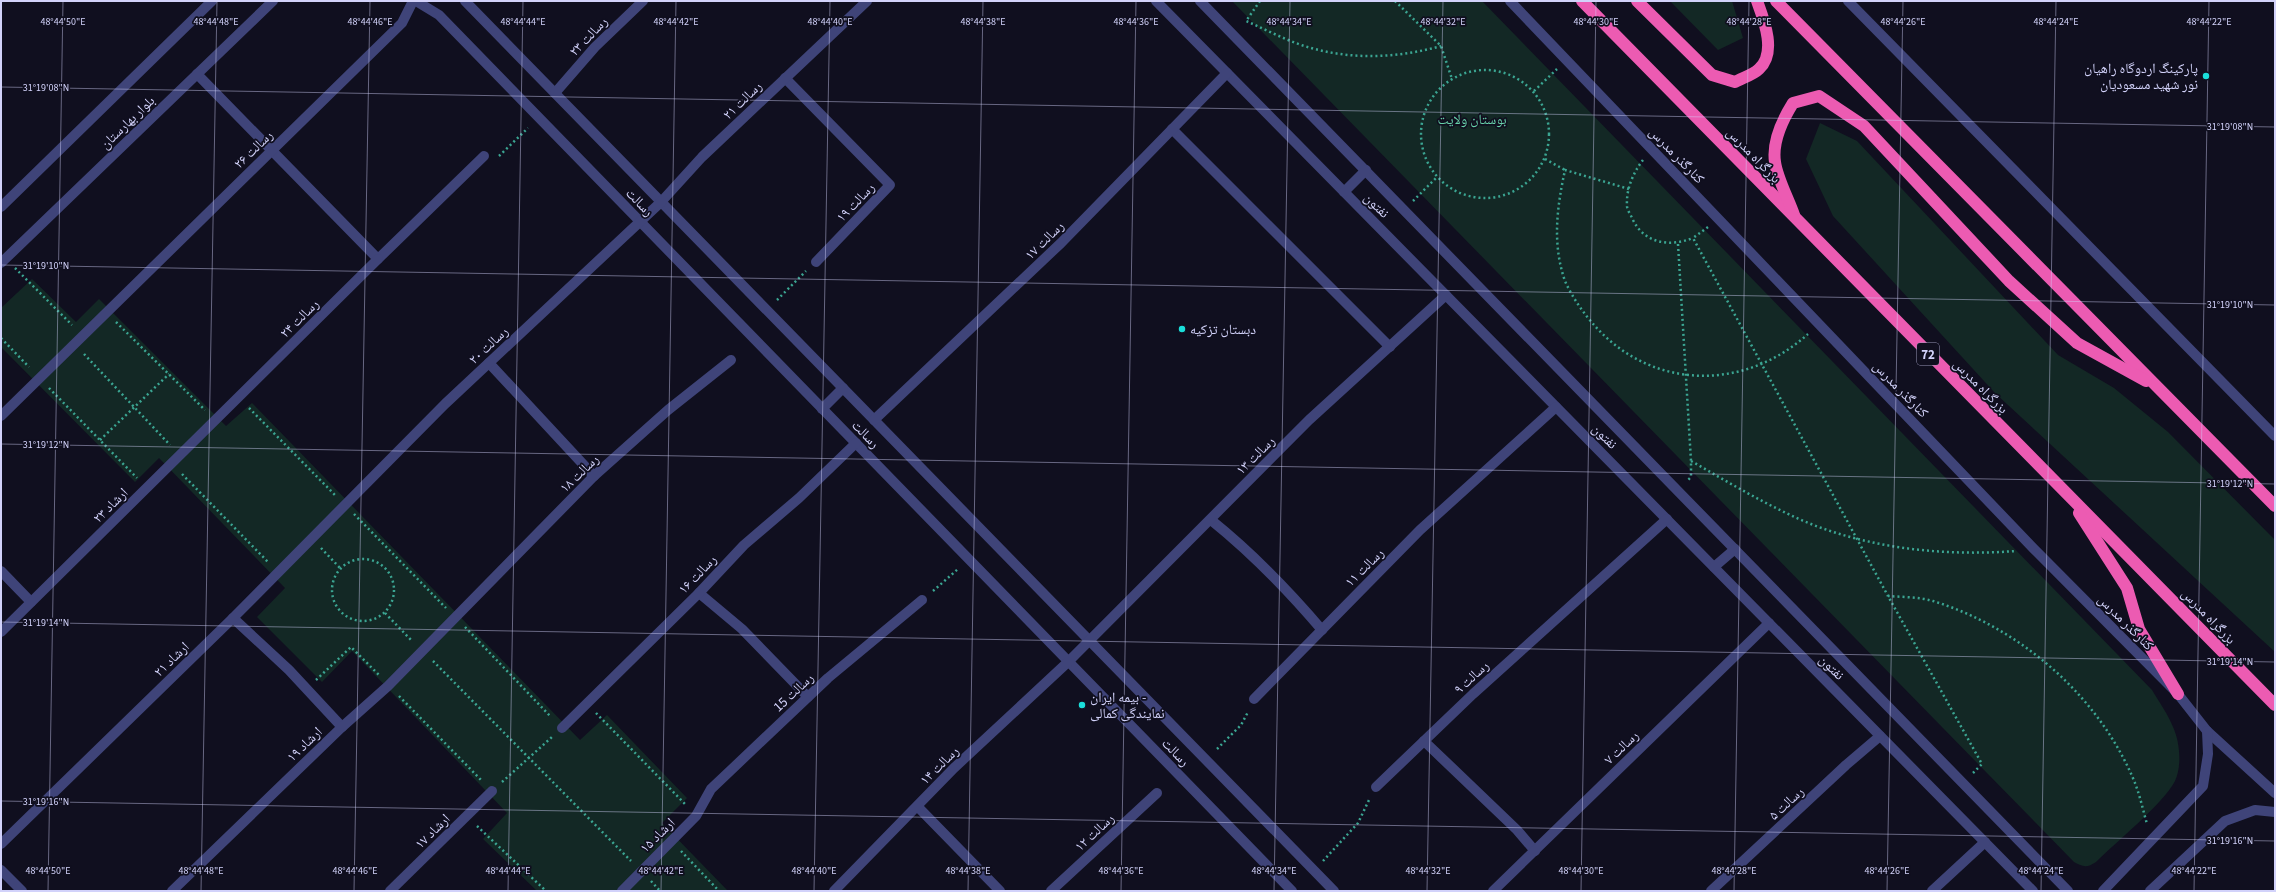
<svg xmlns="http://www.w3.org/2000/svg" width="2276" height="892" font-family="'Source Sans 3','Noto Naskh Arabic',sans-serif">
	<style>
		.green { fill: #132825 }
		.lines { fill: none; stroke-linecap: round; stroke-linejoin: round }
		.path { stroke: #3ba592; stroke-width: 2.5; stroke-dasharray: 2 3; stroke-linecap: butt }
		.minor { stroke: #3f4479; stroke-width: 10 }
		.highway { stroke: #ec5bb2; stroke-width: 12 }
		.ticks { fill: none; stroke: #d2d2fa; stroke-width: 1; stroke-opacity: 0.45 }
		.poi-dot { fill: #1adeda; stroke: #100f1f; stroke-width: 1.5 }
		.labels { text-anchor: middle; stroke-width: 3.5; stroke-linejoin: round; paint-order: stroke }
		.shield { fill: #100f1f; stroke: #9898b8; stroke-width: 1 }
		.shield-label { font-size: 13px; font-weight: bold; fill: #d2d2fa }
		.street-label { font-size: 14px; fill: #d2d2fa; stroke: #100f1f }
		.poi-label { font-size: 14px; fill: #d2d2fa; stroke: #100f1f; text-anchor: start }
		.park-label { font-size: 14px; fill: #67d1aa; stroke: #100f1f }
		.ticks-label { font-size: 10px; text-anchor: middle; fill: #d2d2fa; stroke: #100f1f; stroke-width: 3.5; stroke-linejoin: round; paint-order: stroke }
	</style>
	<rect width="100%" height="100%" fill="#100f1f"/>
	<g class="green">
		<path d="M1232,1H1482L2152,690C2159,702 2168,714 2173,727C2180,742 2182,766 2175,781C2164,803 2115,843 2096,862C2087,868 2083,867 2074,862Z"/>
		<path d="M1670,1H1732L1743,38L1718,50Z"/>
		<path d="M1820,123L1857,141L2058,355L2114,388L2168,432L2275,540V652L1995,393L1833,216L1806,159Z"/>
		<path d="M32,279L76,322L99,299L226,426L252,403L580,740L607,715L687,798L662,823L728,891H537L483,839L507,813L352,651L322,682L257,617L285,588L159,458L135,482L1,347V308Z"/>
	</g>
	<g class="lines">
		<g class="path">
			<path d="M1260,1L1246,21C1267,30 1289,42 1311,48C1354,60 1398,58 1441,46"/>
			<path d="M1395,1L1441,46L1452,79"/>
			<circle cx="1485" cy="134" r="64"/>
			<path d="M1534,91L1557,69"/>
			<path d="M499,156L528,128"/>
			<path d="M1545,159L1565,170"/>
			<path d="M1643,160C1633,173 1626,189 1627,206C1627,210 1631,215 1633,220C1645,244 1670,247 1693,238"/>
			<path d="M1629,189L1565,170C1557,207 1552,244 1565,281C1572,297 1584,314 1595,326C1653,391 1745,391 1808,334"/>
			<path d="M1413,201L1437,177"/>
			<path d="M1708,227L1693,238L1888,596"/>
			<path d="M1678,244L1691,461V477L1687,481"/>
			<path d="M15,268L72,325"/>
			<path d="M777,300L806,271"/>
			<path d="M116,322L205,410"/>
			<path d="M1,338L29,367"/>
			<path d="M84,354L170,445"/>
			<path d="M49,388L137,478"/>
			<path d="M249,408L335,495"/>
			<path d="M100,440L169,374"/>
			<path d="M1691,461C1721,478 1751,496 1782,511C1853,547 1937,557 2016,551"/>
			<path d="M182,474L268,562"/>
			<path d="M354,514L446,608"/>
			<path d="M321,548L340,568"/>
			<circle cx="363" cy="590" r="31"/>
			<path d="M933,591L958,569"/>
			<path d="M385,613L412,641"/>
			<path d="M465,627L551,717"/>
			<path d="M433,661L631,861"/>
			<path d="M316,680L351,647L379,675"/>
			<path d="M399,696L482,781"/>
			<path d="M596,713L686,805"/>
			<path d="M1217,749L1241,725L1248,712"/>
			<path d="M1973,773L1982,764L1888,596C1902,597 1919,597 1933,601C2021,628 2100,697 2135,783C2140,796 2143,810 2147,824"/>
			<path d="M502,782L552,737"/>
			<path d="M477,826L546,891"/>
			<path d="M681,851L719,891"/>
			<path d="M1323,861L1358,823L1369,800"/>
			<path d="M651,881L660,891"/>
		</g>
		<g class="minor">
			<path d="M416,1L439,15L1292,891"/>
			<path d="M465,1L1334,891"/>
			<path d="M1156,1L2033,891"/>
			<path d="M1200,1L2068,891"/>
			<path d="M1510,1L2034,549L2178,694L2207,731L2275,793"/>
			<path d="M1848,1L2275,436"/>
			<path d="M197,74L378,259L484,156"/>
			<path d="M785,78L890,185L816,262"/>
			<path d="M555,93L595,47L643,1"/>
			<path d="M1172,129L1390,347"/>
			<path d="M1344,192L1366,170"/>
			<path d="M1,207L212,1"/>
			<path d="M1,263L273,1"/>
			<path d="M489,363L594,476"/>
			<path d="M822,409L843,388"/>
			<path d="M1,416L402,23L413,1"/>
			<path d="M874,420L1061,243L1227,73"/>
			<path d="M1211,520C1252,553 1288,590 1322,630"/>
			<path d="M1714,567L1735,549"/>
			<path d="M1,571L31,602"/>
			<path d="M699,593L742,629L808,697"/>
			<path d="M233,618L289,670L342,727"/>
			<path d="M1,632L378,259"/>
			<path d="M1254,699L1420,530L1556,407"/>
			<path d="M562,728L699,593L744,545L799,498L856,443"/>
			<path d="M1424,741L1517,830L1535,851"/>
			<path d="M1376,787L1473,694L1667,519"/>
			<path d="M918,807L1000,891"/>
			<path d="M1,844L233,618L445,404L661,202L702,157L867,1"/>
			<path d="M1,870L22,891"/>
			<path d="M172,891L342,727L388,686L594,476L668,410L731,360"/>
			<path d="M390,891L492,791"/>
			<path d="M622,891L696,816L711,789L828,678L922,600"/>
			<path d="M834,891L954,768L1068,662L1309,420L1446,295"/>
			<path d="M1051,891L1157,793"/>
			<path d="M1493,891L1769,623"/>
			<path d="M1711,891L1846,765L1880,736"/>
			<path d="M1932,891L1985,842"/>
			<path d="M2103,891L2203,786L2208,754L2207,731"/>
			<path d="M2150,891L2225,821L2255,810L2275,812"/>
		</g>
		<g class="highway">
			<path d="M1582,1L2275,705"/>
			<path d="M1637,1L1712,75L1735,82C1742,78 1753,75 1759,69C1777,53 1764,20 1757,1"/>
			<path d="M1776,1L2275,506"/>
			<path d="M1794,215C1789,200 1777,178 1775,162C1772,142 1783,119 1793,103L1819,96L1864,126L2009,281L2077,343L2146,381"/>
			<path d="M2079,513L2127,588L2139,629L2178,694"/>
		</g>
	</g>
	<path class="ticks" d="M1,87L2275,127M1,265L2275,305M1,444L2275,484M1,622L2275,662M1,801L2275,841M48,891L63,1M201,891L217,1M354,891L370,1M508,891L523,1M661,891L676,1M814,891L830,1M968,891L983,1M1121,891L1136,1M1274,891L1290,1M1427,891L1443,1M1581,891L1596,1M1734,891L1749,1M1887,891L1903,1M2041,891L2056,1M2194,891L2209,1"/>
	<g class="poi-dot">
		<circle cx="2206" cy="76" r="4"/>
		<circle cx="1182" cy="329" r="4"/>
		<circle cx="1082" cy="705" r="4"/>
	</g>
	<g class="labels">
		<rect class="shield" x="1917" y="343" width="22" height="22" rx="3"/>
		<g class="shield-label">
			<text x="1928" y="359">72</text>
		</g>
		<g class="street-label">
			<text transform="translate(588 36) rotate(-46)" y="5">رسالت ۲۳</text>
			<text transform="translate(742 100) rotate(-44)" y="5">رسالت ۲۱</text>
			<text transform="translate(127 122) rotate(-44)" y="5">بلوار بهارستان</text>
			<text transform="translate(253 149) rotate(-44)" y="5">رسالت ۲۶</text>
			<text transform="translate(1677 155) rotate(46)" y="5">کنارگذر مدرس</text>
			<text transform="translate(1754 155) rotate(46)" y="5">بزرگراه مدرس</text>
			<text transform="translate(640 202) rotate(46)" y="5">رسالت</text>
			<text transform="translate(855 202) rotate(-46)" y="5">رسالت ۱۹</text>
			<text transform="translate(1377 205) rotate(45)" y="5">نفتون</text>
			<text transform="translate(1044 240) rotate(-45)" y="5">رسالت ۱۷</text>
			<text transform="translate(299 318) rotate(-45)" y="5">رسالت ۲۴</text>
			<text transform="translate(488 345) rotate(-43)" y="5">رسالت ٢٠</text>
			<text transform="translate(1981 386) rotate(45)" y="5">بزرگراه مدرس</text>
			<text transform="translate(1901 389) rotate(46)" y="5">کنارگذر مدرس</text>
			<text transform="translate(866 434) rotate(46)" y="5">رسالت</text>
			<text transform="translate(1605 436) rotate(45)" y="5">نفتون</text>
			<text transform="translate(1255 455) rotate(-45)" y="5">رسالت ۱۳</text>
			<text transform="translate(579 473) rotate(-44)" y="5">رسالت ۱۸</text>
			<text transform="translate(110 505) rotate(-45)" y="5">ارشاد ۲۳</text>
			<text transform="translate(1364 567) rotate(-45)" y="5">رسالت ۱۱</text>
			<text transform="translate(697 574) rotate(-46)" y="5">رسالت ۱۶</text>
			<text transform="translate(2209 616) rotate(46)" y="5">بزرگراه مدرس</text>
			<text transform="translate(2126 622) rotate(45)" y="5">کنارگذر مدرس</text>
			<text transform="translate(171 659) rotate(-44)" y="5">ارشاد ۲۱</text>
			<text transform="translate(1832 667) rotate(45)" y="5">نفتون</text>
			<text transform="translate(1471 677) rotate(-43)" y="5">رسالت ۹</text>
			<text transform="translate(793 692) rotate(-43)" y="5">رسالت 15</text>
			<text transform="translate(304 744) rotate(-44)" y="5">ارشاد ۱۹</text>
			<text transform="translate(1621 747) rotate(-44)" y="5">رسالت ۷</text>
			<text transform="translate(1176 752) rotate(46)" y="5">رسالت</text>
			<text transform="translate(939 765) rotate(-45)" y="5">رسالت ۱۴</text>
			<text transform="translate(1786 803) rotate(-43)" y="5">رسالت ۵</text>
			<text transform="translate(432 831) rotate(-45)" y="5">ارشاد ۱۷</text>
			<text transform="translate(1094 832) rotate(-43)" y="5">رسالت ۱۲</text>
			<text transform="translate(657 835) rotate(-45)" y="5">ارشاد ۱۵</text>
		</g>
		<g class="poi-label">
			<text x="2198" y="73" text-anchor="end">پارکینگ اردوگاه راهیان<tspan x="2198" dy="16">نور شهید مسعودیان</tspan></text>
			<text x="1190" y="334">دبستان تزکیه</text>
			<text x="1090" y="702">بیمه ایران -<tspan x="1090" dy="16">نمایندگى کمالى</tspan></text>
		</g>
		<g class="park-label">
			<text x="1472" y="124">بوستان ولایت</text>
		</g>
	</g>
	<g class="ticks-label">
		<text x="63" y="25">48°44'50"E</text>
		<text x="216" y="25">48°44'48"E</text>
		<text x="370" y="25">48°44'46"E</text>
		<text x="523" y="25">48°44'44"E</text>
		<text x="676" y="25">48°44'42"E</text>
		<text x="830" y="25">48°44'40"E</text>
		<text x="983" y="25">48°44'38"E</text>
		<text x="1136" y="25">48°44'36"E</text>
		<text x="1289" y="25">48°44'34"E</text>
		<text x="1443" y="25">48°44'32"E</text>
		<text x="1596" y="25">48°44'30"E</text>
		<text x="1749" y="25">48°44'28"E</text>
		<text x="1903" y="25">48°44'26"E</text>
		<text x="2056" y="25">48°44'24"E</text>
		<text x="2209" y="25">48°44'22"E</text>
		<text x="46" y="91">31°19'08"N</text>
		<text x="2230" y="130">31°19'08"N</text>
		<text x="46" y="269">31°19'10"N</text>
		<text x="2230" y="308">31°19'10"N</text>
		<text x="46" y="448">31°19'12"N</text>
		<text x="2230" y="487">31°19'12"N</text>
		<text x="46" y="626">31°19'14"N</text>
		<text x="2230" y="665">31°19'14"N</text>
		<text x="46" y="805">31°19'16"N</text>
		<text x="2230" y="844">31°19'16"N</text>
		<text x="48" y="874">48°44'50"E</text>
		<text x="201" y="874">48°44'48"E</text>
		<text x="355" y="874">48°44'46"E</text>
		<text x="508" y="874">48°44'44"E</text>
		<text x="661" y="874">48°44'42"E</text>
		<text x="814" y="874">48°44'40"E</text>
		<text x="968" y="874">48°44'38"E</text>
		<text x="1121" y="874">48°44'36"E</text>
		<text x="1274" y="874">48°44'34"E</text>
		<text x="1428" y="874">48°44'32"E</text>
		<text x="1581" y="874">48°44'30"E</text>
		<text x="1734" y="874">48°44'28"E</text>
		<text x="1887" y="874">48°44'26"E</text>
		<text x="2041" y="874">48°44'24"E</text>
		<text x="2194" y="874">48°44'22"E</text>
	</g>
	<rect width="2276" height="892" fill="none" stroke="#d2d2fa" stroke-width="4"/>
</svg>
